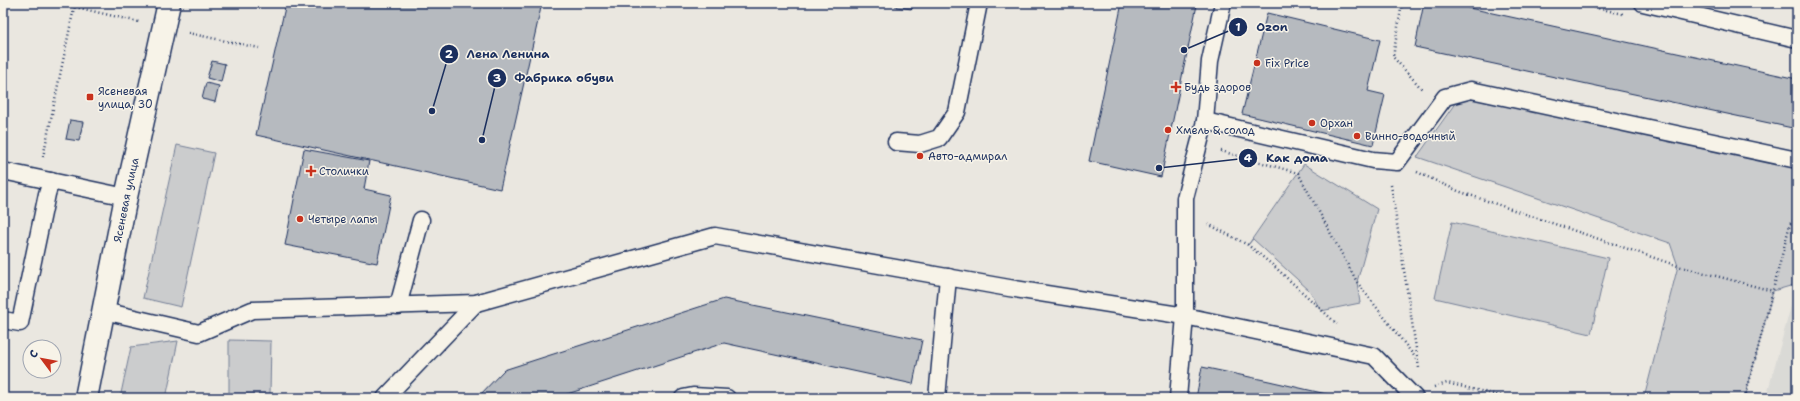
<svg xmlns="http://www.w3.org/2000/svg" width="1800" height="401" font-family="'Shantell Sans',sans-serif">
	<style>
		.built { fill: #dadad6 }
		.green { fill: #cbcccd; stroke: #737e96 }
		.building { fill: #b6babf; stroke: #1b2f5e }
		.lines { fill: none; stroke-linecap: round; stroke-linejoin: round }
		.lane-casing { stroke: #1b2f5e; stroke-width: 19 }
		.secondary-casing { stroke: #1b2f5e; stroke-width: 25 }
		.path { stroke: #1b2f5e; stroke-width: 2.5; stroke-dasharray: 1 3; stroke-linecap: butt }
		.lane { stroke: #f7f3e8; stroke-width: 16 }
		.secondary { stroke: #f7f3e8; stroke-width: 22 }
		.poi-dot { fill: #c8321e; stroke: #f7f3e8; stroke-width: 1.5 }
		.labels { text-anchor: middle; stroke-width: 3; stroke-linejoin: round; paint-order: stroke }
		.poi-label { font-size: 11px; fill: #1b2f5e; stroke: #f7f3e8; text-anchor: start }
		.street-label { font-size: 11px; fill: #1b2f5e; stroke: #f7f3e8 }
		.leader { fill: none; stroke: #1b2f5e; stroke-width: 1.5 }
		.callout-dot { fill: #1b2f5e; stroke: #f7f3e8; stroke-width: 1.5 }
		.mark-label { font-size: 12px; text-anchor: middle; font-weight: bold; fill: #fff }
		.callout-label { font-size: 12px; text-anchor: middle; font-weight: bold; fill: #1b2f5e; stroke: #f7f3e8; stroke-width: 3; stroke-linejoin: round; paint-order: stroke }
	</style>
	<rect width="100%" height="100%" fill="#eae7e0"/>
	<filter id="ink" filterUnits="userSpaceOnUse"><feTurbulence type="fractalNoise" baseFrequency=".025" numOctaves="2"/><feDisplacementMap in="SourceGraphic" scale="8" xChannelSelector="R" yChannelSelector="G"/><feConvolveMatrix kernelMatrix="1 2 1 2 8 2 1 2 1" color-interpolation-filters="sRGB"/></filter>
	<g filter="url(#ink)">
		<path class="built" d="M1797,284V398H1766Z"/>
		<g class="green">
			<path d="M1472,96L1797,164V284L1773,291L1745,398H1644L1678,266L1670,243L1417,157L1456,102Z"/>
			<path d="M177,145L214,153L181,307L143,298Z"/>
			<path d="M1304,164L1377,209L1357,282L1360,303L1321,311L1310,291L1253,239L1248,245Z"/>
			<path d="M1452,222L1608,258L1591,334L1435,298Z"/>
			<path d="M229,340L271,341L270,394H229Z"/>
			<path d="M178,341L166,398H120L131,347Z"/>
		</g>
		<g class="building">
			<path d="M286,3H542L500,189L256,135Z"/>
			<path d="M896,3H913L912,9L896,7Z"/>
			<path d="M1122,3H1188L1197,5L1161,177L1089,161Z"/>
			<path d="M1424,3H1446L1797,79V129L1415,47Z"/>
			<path d="M1267,13L1380,40L1368,91L1385,95L1373,145L1242,114Z"/>
			<path d="M212,61L225,64L221,82L207,78Z"/>
			<path d="M206,83L219,86L215,102L202,99Z"/>
			<path d="M70,120L83,122L79,141L66,139Z"/>
			<path d="M304,149L369,161L364,189L391,195L377,263L285,245Z"/>
			<path d="M724,299L922,340L913,384L724,343L555,398H477L504,370Z"/>
			<path d="M1202,367L1269,381L1344,398H1196Z"/>
		</g>
		<g class="lines">
			<defs>
				<g id="lane">
					<path d="M1643,3L1797,39"/>
					<path d="M1205,121L1373,160L1397,162L1445,97L1471,90L1797,160"/>
					<path d="M896,142L920,144L939,138L957,112L979,3"/>
					<path d="M3,171L126,197"/>
					<path d="M398,306L421,220"/>
					<path d="M104,311L199,333L252,310L476,303L715,236L1009,288L1185,316L1374,356L1415,398"/>
					<path d="M3,320L20,323L47,194L51,181"/>
					<path d="M385,398L476,303"/>
					<path d="M683,398L693,396L727,398"/>
					<path d="M937,398L948,277"/>
					<path d="M1178,398L1185,316V198L1205,121L1210,61L1223,3"/>
				</g>
				<g id="secondary">
					<path id="s1" d="M86,398L126,197L169,3"/>
				</g>
			</defs>
			<use href="#lane" class="lane-casing"/>
			<use href="#secondary" class="secondary-casing"/>
			<g class="path">
				<path d="M1402,3L1393,57L1422,89"/>
				<path d="M1575,3L1623,14"/>
				<path d="M75,7L139,22"/>
				<path d="M188,33L259,48"/>
				<path d="M1221,151L1298,173L1357,282L1418,361"/>
				<path d="M43,157L75,3"/>
				<path d="M1417,172L1458,191L1678,266L1773,291"/>
				<path d="M1391,185L1419,368"/>
				<path d="M1208,224L1248,245L1275,267L1337,324"/>
				<path d="M1434,387L1447,383L1510,398"/>
				<path d="M1745,398L1790,224L1797,217"/>
			</g>
			<use href="#lane" class="lane"/>
			<use href="#secondary" class="secondary"/>
		</g>
	</g>
	<g class="poi-dot">
		<circle cx="1257" cy="63" r="4"/>
		<path d="M1174 81h4v4h4v4h-4v4h-4v-4h-4v-4h4z"/>
		<rect x="86" y="93" width="8" height="8" rx="2"/>
		<circle cx="1312" cy="123" r="4"/>
		<circle cx="1168" cy="130" r="4"/>
		<circle cx="1357" cy="136" r="4"/>
		<circle cx="920" cy="156" r="4"/>
		<path d="M309 165h4v4h4v4h-4v4h-4v-4h-4v-4h4z"/>
		<circle cx="300" cy="219" r="4"/>
	</g>
	<g class="labels">
		<g class="poi-label">
			<text x="1265" y="67">Fix Price</text>
			<text x="1184" y="91">Будь здоров</text>
			<text x="98" y="95">Ясеневая<tspan x="98" dy="13">улица, 30</tspan></text>
			<text x="1320" y="127">Орхан</text>
			<text x="1176" y="134">Хмель &amp; солод</text>
			<text x="1365" y="140">Винно-водочный</text>
			<text x="928" y="160">Авто-адмирал</text>
			<text x="319" y="175">Столички</text>
			<text x="308" y="223">Четыре лапы</text>
		</g>
		<g class="street-label">
			<text dy="4" stroke="none"><textPath href="#s1" startOffset="202">Ясеневая улица</textPath></text>
		</g>
	</g>
	<path class="leader" d="M1184 50L1238 27M432 111L449 54M482 140L497 78M1159 168L1248 158"/>
	<g class="callout-dot">
		<circle cx="1184" cy="50" r="4"/>
		<circle cx="432" cy="111" r="4"/>
		<circle cx="482" cy="140" r="4"/>
		<circle cx="1159" cy="168" r="4"/>
		<circle cx="1238" cy="27" r="10"/>
		<circle cx="449" cy="54" r="10"/>
		<circle cx="497" cy="78" r="10"/>
		<circle cx="1248" cy="158" r="10"/>
	</g>
	<g class="mark-label">
		<text x="1238" y="31">1</text>
		<text x="449" y="58">2</text>
		<text x="497" y="82">3</text>
		<text x="1248" y="162">4</text>
	</g>
	<g class="callout-label">
		<text x="1272" y="31">Ozon</text>
		<text x="508" y="58">Лена Ленина</text>
		<text x="564" y="82">Фабрика обуви</text>
		<text x="1297" y="162">Как дома</text>
	</g>
	<rect width="1800" height="401" fill="none" stroke="#f7f3e8" stroke-width="16"/>
	<rect x="8" y="8" width="1784" height="385" fill="none" stroke="#1b2f5e" stroke-width="1.5" filter="url(#ink)"/>
	<g transform="translate(42 359) rotate(302)"><circle r="19" fill="#f7f3e8" stroke="#9fa5b1"/>
	<path d="M0-3L7 15L0 10L-7 15Z" fill="#c8321e"/>
	<text y="-6" font-size="11" font-weight="bold" text-anchor="middle" fill="#1b2f5e">С</text>
	</g>
</svg>
